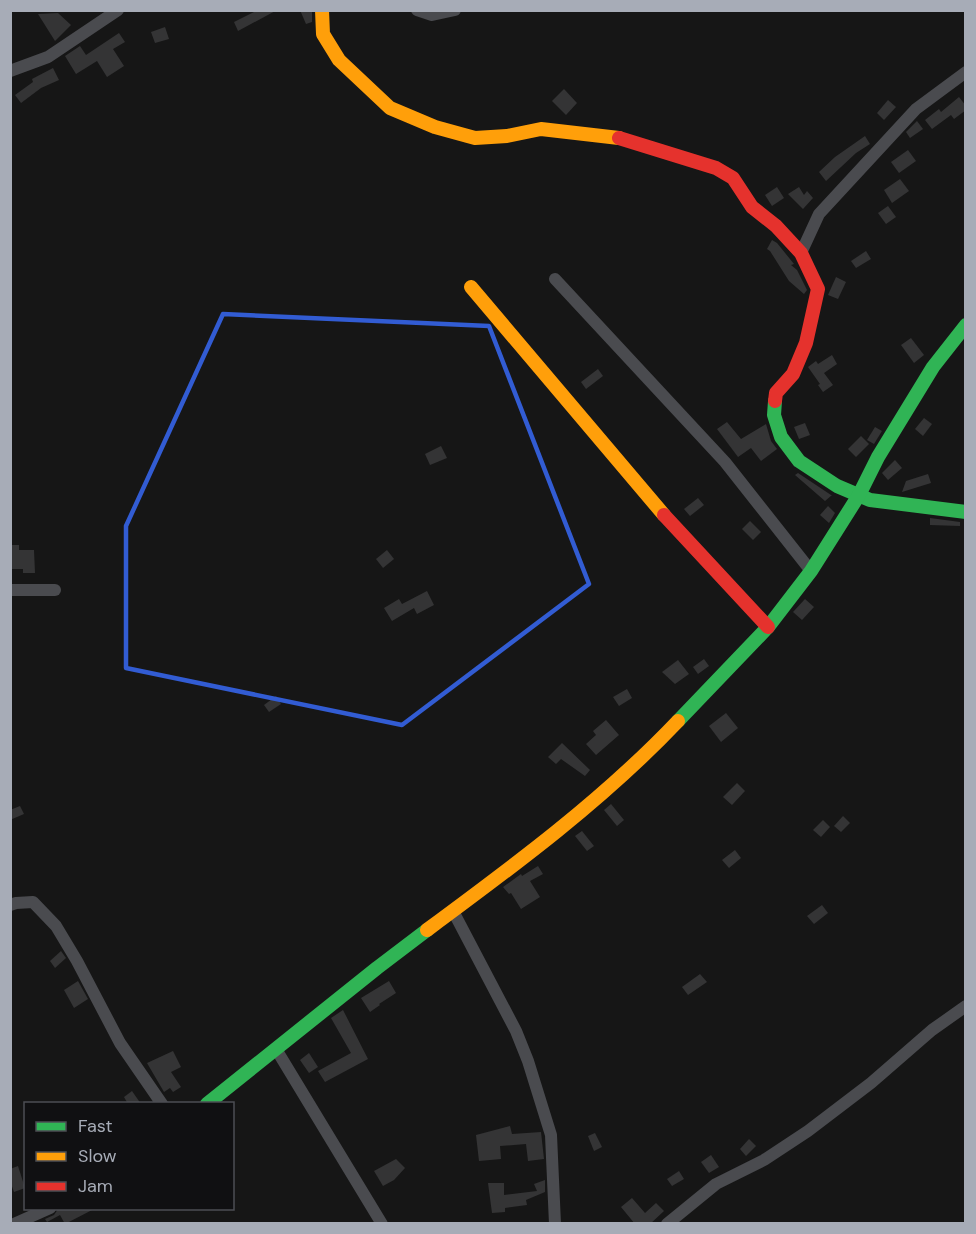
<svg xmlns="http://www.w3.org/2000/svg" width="976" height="1234" font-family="'DM Sans',sans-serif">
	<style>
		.building { fill: #343435 }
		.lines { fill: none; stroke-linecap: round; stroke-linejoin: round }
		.street { stroke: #4a4b4f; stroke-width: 12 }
		.fast { stroke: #30b455; stroke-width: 14 }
		.slow { stroke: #ff9f0a; stroke-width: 14 }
		.jam { stroke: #e5322d; stroke-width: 14 }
		.marked { fill: none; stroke: #325cd3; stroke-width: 4.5; stroke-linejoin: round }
	</style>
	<rect width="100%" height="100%" fill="#161616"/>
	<g class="building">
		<path d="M258,10H277L238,31L234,22Z"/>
		<path d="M300,10H312V22L306,24Z"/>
		<path d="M58,13L71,25L55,41L38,14Z"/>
		<path d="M165,27L169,39L155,43L151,32Z"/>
		<path d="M119,33L125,42L113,49L124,66L107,77L97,61L76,74L65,56L80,46L86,55Z"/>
		<path d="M53,68L59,80L41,88L21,103L15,95L33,82L32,79Z"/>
		<path d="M564,89L577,103L566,115L552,101Z"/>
		<path d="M959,97L966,106V110L954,119L951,115L932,129L925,120L939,109L941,112Z"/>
		<path d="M888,100L896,107L884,120L877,113Z"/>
		<path d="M917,121L923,129L910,138L906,132Z"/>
		<path d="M865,136L870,144L856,153L826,181L819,172L835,157Z"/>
		<path d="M908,150L916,161L899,173L891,162Z"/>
		<path d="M900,179L909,191L892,203L884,190Z"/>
		<path d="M777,187L784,198L772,206L765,195Z"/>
		<path d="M799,187L804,195L807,191L813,198L803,209L788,194Z"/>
		<path d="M888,206L896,217L886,224L878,213Z"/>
		<path d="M772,240L777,243L794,264L791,265L797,270L807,290L804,294L789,281L770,251L767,249Z"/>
		<path d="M866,251L871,259L856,268L851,261Z"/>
		<path d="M836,277L846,282L838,299L828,295Z"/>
		<path d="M911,338L924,355L914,363L901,345Z"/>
		<path d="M832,355L837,364L824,373L833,385L823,392L818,385L820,384L808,367L816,361L818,364Z"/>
		<path d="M598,369L603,376L586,389L581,382Z"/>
		<path d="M924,418L932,424L923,436L915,429Z"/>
		<path d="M727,422L741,439L766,424L771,441L777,449L761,461L751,448L738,457L717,429Z"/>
		<path d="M805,423L810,435L799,439L794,427Z"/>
		<path d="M875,427L882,431L874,444L867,440Z"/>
		<path d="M861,436L869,444L856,457L848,449Z"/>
		<path d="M441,446L447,458L430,465L425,454Z"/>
		<path d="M895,460L902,468L888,480L882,473Z"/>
		<path d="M798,473L831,495H832L825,501L795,475Z"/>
		<path d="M928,474L931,483L902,492L906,481Z"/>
		<path d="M698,498L704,505L690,516L684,509Z"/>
		<path d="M828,506L835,513L829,523L820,515Z"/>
		<path d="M930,518L960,522V526L930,525Z"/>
		<path d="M750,521L761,532L753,540L742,529Z"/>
		<path d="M10,545H19V550H34L35,573H23V569H10Z"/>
		<path d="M387,550L394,559L383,568L376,559Z"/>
		<path d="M427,591L434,605L417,614L414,608L392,621L384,608L399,599L402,604Z"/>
		<path d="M805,599L814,607L802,620L793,612Z"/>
		<path d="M704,659L709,666L698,674L693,667Z"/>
		<path d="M678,660L689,674L675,684L662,672Z"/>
		<path d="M627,689L632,698L619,706L613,697Z"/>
		<path d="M276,696L281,704L269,712L264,705Z"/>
		<path d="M726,713L738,728L721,742L709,726Z"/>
		<path d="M606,720L619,735L596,755L586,744L596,735L593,731Z"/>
		<path d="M562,743L590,770L585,776L561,759L556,764L548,757Z"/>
		<path d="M737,783L745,791L732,805L723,797Z"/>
		<path d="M611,804L624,820L617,826L604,810Z"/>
		<path d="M20,806L24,814L10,820V810Z"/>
		<path d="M843,816L850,823L841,832L834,826Z"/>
		<path d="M823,820L830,827L821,837L813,830Z"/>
		<path d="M582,831L594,846L587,851L575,836Z"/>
		<path d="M735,850L741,858L729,868L722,860Z"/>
		<path d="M538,866L543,874L530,881L540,897L521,909L511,893L509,894L503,887L521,874L522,876Z"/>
		<path d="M822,905L828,913L814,924L807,916Z"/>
		<path d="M61,951L66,958L55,968L50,961Z"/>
		<path d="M700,974L707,982L688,995L682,987Z"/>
		<path d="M78,981L88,999L74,1008L64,990Z"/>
		<path d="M389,981L396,993L379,1004L380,1005L370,1012L361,998Z"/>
		<path d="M343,1010L368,1059L325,1082L318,1071L351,1053L331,1018Z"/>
		<path d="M173,1051L181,1067L171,1072L181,1087L173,1092L170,1088L164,1092L147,1063Z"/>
		<path d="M309,1053L318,1067L309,1073L300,1060Z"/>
		<path d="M132,1091L141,1104H128L124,1097Z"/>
		<path d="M510,1126L512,1134L541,1132L544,1159L528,1161L526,1144L500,1146L501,1159L479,1161L476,1135Z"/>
		<path d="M595,1133L602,1147L594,1151L588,1136Z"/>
		<path d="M749,1139L756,1146L746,1156L740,1149Z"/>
		<path d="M711,1155L719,1167L709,1173L701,1162Z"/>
		<path d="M396,1159L405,1168L394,1180L383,1186L374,1171Z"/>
		<path d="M18,1166L25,1188L14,1192L10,1181V1169Z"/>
		<path d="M679,1171L684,1179L672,1186L667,1179Z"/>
		<path d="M545,1180V1192L526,1200L527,1205L505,1208V1212L492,1213L488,1183H504V1195L537,1191L534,1184Z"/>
		<path d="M632,1198L645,1213L656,1203L664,1211L650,1224H635L621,1207Z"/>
		<path d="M58,1209H94L65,1224L60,1215L47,1222L45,1219L54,1215Z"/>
	</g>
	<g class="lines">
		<g class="street">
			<path d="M417,10L432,15L455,10"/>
			<path d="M10,71L48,57L118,10"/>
			<path d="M801,253L819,214L916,109L966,72"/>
			<path d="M555,279L725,462L811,571"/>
			<path d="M10,590H55"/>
			<path d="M10,905L16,903L33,902L56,926L77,961L120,1043L162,1104"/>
			<path d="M453,911L516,1031L528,1061L551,1135L555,1224"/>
			<path d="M276,1049L382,1224"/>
			<path d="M14,1224L50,1208"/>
			<path d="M667,1224L716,1184L764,1160L808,1131L871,1083L932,1030L966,1006"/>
		</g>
		<g class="fast">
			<path d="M775,401L774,415L781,437L799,461L837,486L870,500L966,512"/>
			<path d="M678,721L768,627L811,571L859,495L878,457L933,367L966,325"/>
			<path d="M207,1104L377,968L427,930"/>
		</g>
		<g class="slow">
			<path d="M322,10L323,34L339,60L390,108L435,127L475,138L507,136L541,129L619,138"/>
			<path d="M471,287L664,515"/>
			<path d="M427,930C515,865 603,800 678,721"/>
		</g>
		<g class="jam">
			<path d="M619,138L716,168L733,178L752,207L776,226L801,253L818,289L806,343L793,374L776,393L775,401"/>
			<path d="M664,515L768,627"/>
		</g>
	</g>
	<path class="marked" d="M223,314L489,326L589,584L402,725L126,668V526Z"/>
	<rect width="976" height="1234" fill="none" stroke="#a7acb7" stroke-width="24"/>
	<rect x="24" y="1102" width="210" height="108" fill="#101012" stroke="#4c4e54" stroke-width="1.5"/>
	<rect x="36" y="1122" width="30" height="9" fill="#30b455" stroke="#4c4e54" stroke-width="1.5"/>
	<text x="78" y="1132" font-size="18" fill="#a7acb7">Fast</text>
	<rect x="36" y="1152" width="30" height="9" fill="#ff9f0a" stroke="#4c4e54" stroke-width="1.5"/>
	<text x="78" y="1162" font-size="18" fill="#a7acb7">Slow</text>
	<rect x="36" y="1182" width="30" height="9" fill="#e5322d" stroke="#4c4e54" stroke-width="1.5"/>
	<text x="78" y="1192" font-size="18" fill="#a7acb7">Jam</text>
</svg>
